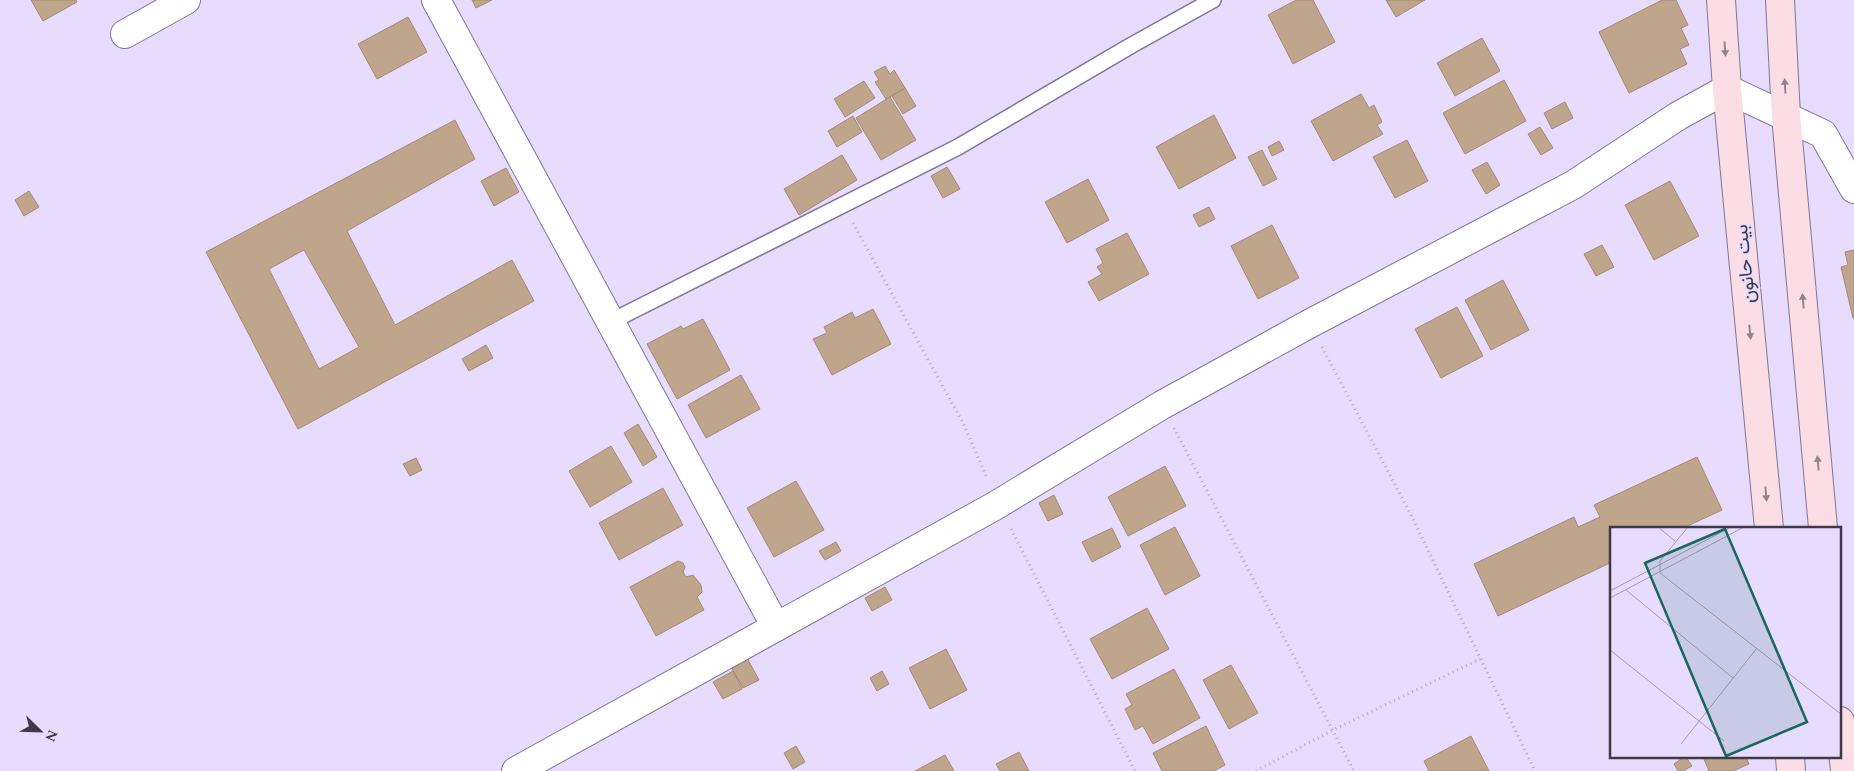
<svg xmlns="http://www.w3.org/2000/svg" width="1854" height="771" font-family="Spectral,Vazirmatn,serif">
	<style>
		.building { fill: #c0a58d; stroke: #a48972; fill-rule: evenodd }
		.lines { fill: none; stroke-linecap: round; stroke-linejoin: round }
		.lane-casing { stroke: #817693; stroke-width: 18 }
		.street-casing { stroke: #817693; stroke-width: 30 }
		.secondary-casing { stroke: #817693; stroke-width: 30 }
		.path { stroke: #b3aac5; stroke-width: 3; stroke-dasharray: 1 4; stroke-linecap: butt }
		.lane { stroke: #fff; stroke-width: 15 }
		.street { stroke: #fff; stroke-width: 28 }
		.secondary { stroke: #fbdde6; stroke-width: 28 }
		.oneway { fill: #93838e }
		.labels { text-anchor: middle; stroke-width: 4; stroke-linejoin: round; paint-order: stroke }
		.street-label { font-size: 19px; fill: #3e3946; stroke: #e8dcfe }
		.inset-road { fill: none; stroke: #a49bb4; stroke-width: 1 }
		.view { fill: #1b6760; fill-opacity: 0.15; stroke: #1b6760; stroke-width: 2.5 }
		.inset-edge { fill: none; stroke: #3e3946; stroke-width: 2.5 }
	</style>
	<rect width="100%" height="100%" fill="#e8dcfe"/>
	<g class="building">
		<path d="M31,0H76L77,2L43,21Z"/>
		<path d="M472,0H492L476,8Z"/>
		<path d="M1296,0H1313L1335,42L1293,64L1268,15Z"/>
		<path d="M1386,0H1425L1396,17Z"/>
		<path d="M1662,0H1676L1688,25L1681,28L1689,45L1680,49L1687,64L1629,93L1599,32Z"/>
		<path d="M408,17L427,52L377,79L358,44Z"/>
		<path d="M1482,38L1500,71L1455,96L1437,63Z"/>
		<path d="M885,66L890,74L894,70L905,88L886,99L875,82L879,80L874,72Z"/>
		<path d="M1504,80L1526,121L1465,154L1443,113Z"/>
		<path d="M864,81L875,98L845,117L834,99Z"/>
		<path d="M905,88L916,106L903,114L892,96Z"/>
		<path d="M1361,94L1369,108L1374,105L1382,122L1377,125L1383,134L1333,161L1311,121Z"/>
		<path d="M890,97L916,140L881,160L856,118Z"/>
		<path d="M1565,102L1573,118L1552,129L1544,113Z"/>
		<path d="M1214,115L1236,158L1179,189L1156,147Z"/>
		<path d="M853,116L862,132L837,147L828,131Z"/>
		<path d="M455,120L475,159L347,231L395,325L512,260L534,301L298,429L206,252ZM304,250L359,347L319,369L269,269Z"/>
		<path d="M1540,127L1553,148L1541,155L1528,134Z"/>
		<path d="M1407,140L1428,181L1395,198L1373,157Z"/>
		<path d="M1279,141L1284,150L1272,156L1268,147Z"/>
		<path d="M1262,150L1277,179L1263,186L1248,157Z"/>
		<path d="M842,155L857,180L799,215L784,189Z"/>
		<path d="M1487,162L1500,185L1486,194L1472,170Z"/>
		<path d="M947,167L960,189L943,198L931,176Z"/>
		<path d="M506,168L519,192L494,206L481,181Z"/>
		<path d="M1088,179L1109,220L1067,243L1045,202Z"/>
		<path d="M1670,181L1699,236L1654,260L1625,205Z"/>
		<path d="M29,191L39,207L24,216L15,200Z"/>
		<path d="M1209,207L1215,219L1199,227L1193,215Z"/>
		<path d="M1272,225L1299,278L1258,299L1231,246Z"/>
		<path d="M1127,233L1149,274L1099,301L1088,282L1102,274L1097,267L1103,263L1096,249Z"/>
		<path d="M1602,245L1614,267L1596,276L1584,254Z"/>
		<path d="M1854,250V318H1853L1841,267L1848,265L1845,252Z"/>
		<path d="M1503,280L1529,330L1491,350L1465,300Z"/>
		<path d="M1457,307L1483,356L1441,378L1415,329Z"/>
		<path d="M873,309L891,344L832,375L813,339L827,333L824,327L852,312L855,318Z"/>
		<path d="M703,319L730,370L677,399L647,344L681,326L683,329Z"/>
		<path d="M486,345L493,358L469,371L462,359Z"/>
		<path d="M741,375L760,409L706,438L688,405Z"/>
		<path d="M638,424L657,457L643,466L624,433Z"/>
		<path d="M611,446L632,482L590,507L569,471Z"/>
		<path d="M1697,457L1722,510L1683,528H1612V562L1498,616L1474,564L1574,517L1578,527L1600,517L1594,505Z"/>
		<path d="M416,458L422,470L410,476L403,464Z"/>
		<path d="M1165,466L1186,506L1128,536L1108,497Z"/>
		<path d="M796,481L824,530L774,557L747,508Z"/>
		<path d="M663,488L683,525L619,560L599,523Z"/>
		<path d="M1054,495L1063,514L1048,521L1039,503Z"/>
		<path d="M1175,527L1200,576L1165,595L1140,545Z"/>
		<path d="M1112,528L1121,547L1092,562L1082,542Z"/>
		<path d="M836,542L841,551L825,560L819,551Z"/>
		<path d="M678,561L683,563L685,567L683,572L686,577L693,575L701,585L702,592L697,597L704,610L656,636L630,587Z"/>
		<path d="M885,587L892,600L872,611L865,598Z"/>
		<path d="M1147,608L1169,649L1112,679L1090,639Z"/>
		<path d="M946,649L967,690L930,709L909,668Z"/>
		<path d="M746,656L759,680L743,688L730,665Z"/>
		<path d="M1231,665L1258,713L1229,729L1203,680Z"/>
		<path d="M1174,669L1200,718L1153,744L1143,726L1135,730L1125,709L1132,705L1126,694Z"/>
		<path d="M733,671L742,689L723,699L713,682Z"/>
		<path d="M882,671L889,684L877,691L870,678Z"/>
		<path d="M1206,726L1225,765L1214,771H1162L1153,753Z"/>
		<path d="M1471,736L1489,771H1429L1424,761Z"/>
		<path d="M796,746L805,762L793,769L784,753Z"/>
		<path d="M1019,752L1029,771H1000L996,764Z"/>
		<path d="M945,755L954,771H915Z"/>
		<path d="M1684,757H1686L1692,766L1683,771H1678L1674,764Z"/>
		<path d="M1708,757H1746L1749,764L1733,771H1709L1704,759Z"/>
	</g>
	<g class="lines">
		<defs>
			<path id="lane" d="M610,322L958,147L1132,45L1213,0"/>
			<g id="street">
				<path d="M436,0L776,627"/>
				<path d="M125,34L186,0"/>
				<path d="M516,771L993,507L1162,405L1309,324L1573,185L1678,116L1727,89L1823,134L1854,189"/>
			</g>
			<g id="secondary">
				<path d="M1721,0L1727,89L1769,528"/>
				<path d="M1780,0L1786,116L1823,528"/>
				<path d="M1840,721L1845,771"/>
				<path d="M1790,757L1791,771"/>
			</g>
		</defs>
		<use href="#lane" class="lane-casing"/>
		<use href="#street" class="street-casing"/>
		<use href="#secondary" class="secondary-casing"/>
		<g class="path">
			<path d="M853,223L963,423L987,478"/>
			<path d="M1322,347L1410,513L1535,771"/>
			<path d="M1174,428L1354,771"/>
			<path d="M1011,529L1135,771"/>
			<path d="M1256,771L1333,730L1480,659"/>
		</g>
		<use href="#lane" class="lane"/>
		<use href="#street" class="street"/>
		<use href="#secondary" class="secondary"/>
	</g>
	<defs><path id="oneway-solid" d="M-6-.8H1V-3.2L6.5 0L1 3.2V.8H-6Z" transform="scale(1.25)"/></defs>
	<g class="oneway">
		<use href="#oneway-solid" transform="translate(1725 49) rotate(86)"/>
		<use href="#oneway-solid" transform="translate(1785 86) rotate(-93)"/>
		<use href="#oneway-solid" transform="translate(1803 301) rotate(-95)"/>
		<use href="#oneway-solid" transform="translate(1750 332) rotate(84)"/>
		<use href="#oneway-solid" transform="translate(1818 463) rotate(-95)"/>
		<use href="#oneway-solid" transform="translate(1766 494) rotate(85)"/>
	</g>
	<g class="labels">
		<g class="street-label">
			<text transform="translate(1744 264) rotate(-96)" y="7">بيت حانون</text>
		</g>
	</g>
	<g transform="translate(1610 527)">
		<rect width="231" height="231" fill="#e8dcfe"/>
		<path class="inset-road" d="M48,0L65,14M78,0L50,34V46L232,188M16,63L123,151M0,64L121,0M0,71L134,0M0,123L114,214M71,217L147,121"/>
		<path class="view" d="M115,2L197,195L116,229L35,36Z"/>
		<rect width="231" height="231" class="inset-edge"/>
	</g>
	<g transform="translate(40 731) rotate(113)" stroke="#e8dcfe" stroke-width="4" paint-order="stroke">
	<path d="M0-4L9 19L0 12L-9 19Z" fill="#3e3946"/>
	<text y="-8" font-size="14" font-weight="bold" text-anchor="middle" fill="#3e3946">N</text>
	</g>
</svg>
